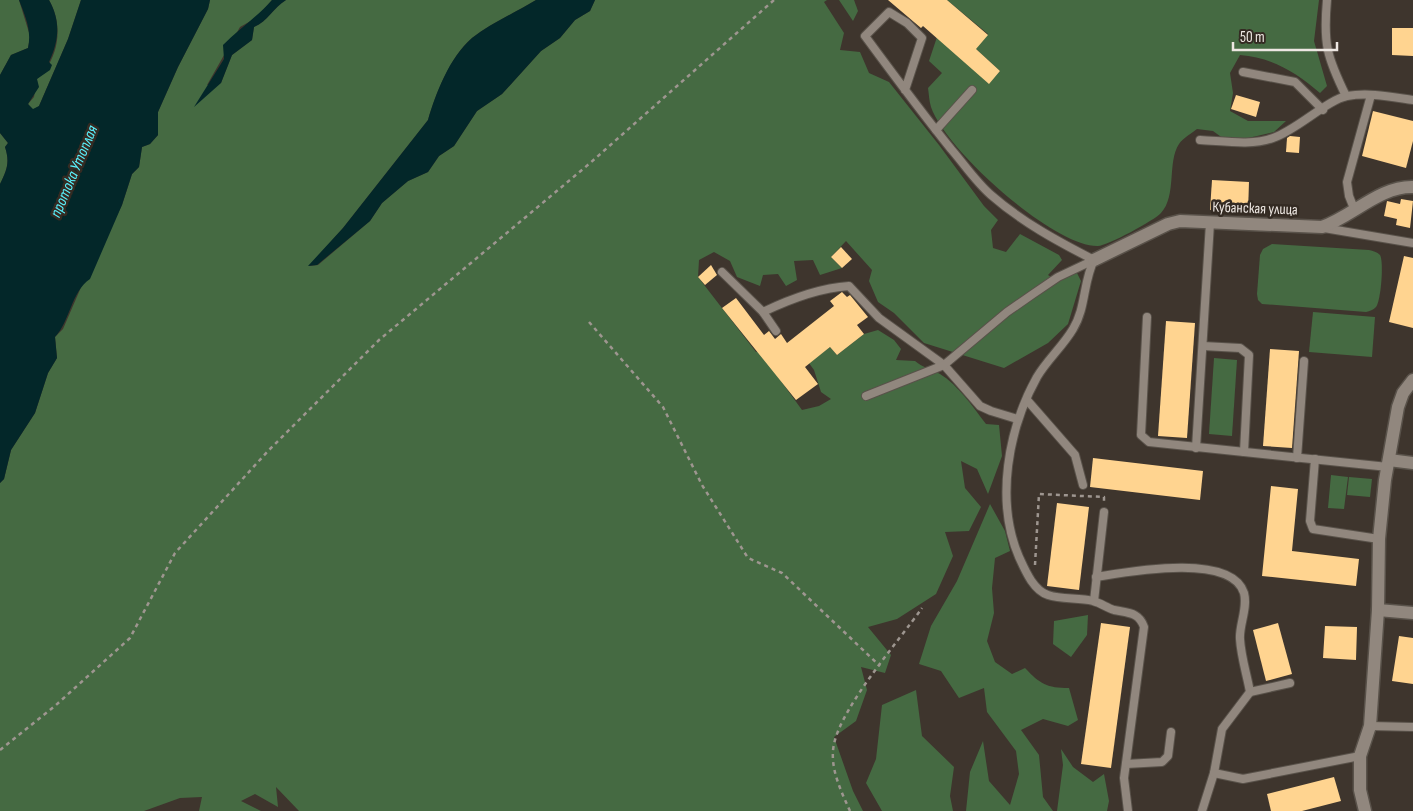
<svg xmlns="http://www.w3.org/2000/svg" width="1413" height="811" font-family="'Sofia Sans Condensed',sans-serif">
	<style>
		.green { fill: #456a42 }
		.water { fill: #032729 }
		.building { fill: #ffd490 }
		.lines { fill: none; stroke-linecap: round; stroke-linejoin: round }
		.lane-casing { stroke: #59524a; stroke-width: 10 }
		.street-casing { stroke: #59524a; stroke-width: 15 }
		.path { stroke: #9e9690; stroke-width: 2.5; stroke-dasharray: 4 4; stroke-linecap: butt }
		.lane { stroke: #91877e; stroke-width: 8 }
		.street { stroke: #91877e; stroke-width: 12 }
		.labels { text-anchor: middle; stroke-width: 5; stroke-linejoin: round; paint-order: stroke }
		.street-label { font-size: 15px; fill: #ede7e2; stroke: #342b23 }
		.water-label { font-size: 16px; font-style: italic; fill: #59f3ff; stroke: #342b23 }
	</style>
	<rect width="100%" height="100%" fill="#3e352d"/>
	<g class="green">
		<path d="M0,0H19L30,36L28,48L11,55L0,75Z"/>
		<path d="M49,0H81L68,39L39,106L33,110L28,104L34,97L37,79C59,59 64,26 49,0Z"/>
		<path d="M210,0H272L256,18L240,27L207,85L221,83L232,55L252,40L254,27C268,21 273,8 286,0H536C515,13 491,23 472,38C450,57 436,93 428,120L343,228L309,266L318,265L370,221L382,203L408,181L428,172L439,156L454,146L477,111L502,94L541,51L560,38L575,20L590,11L595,0H827L824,2L844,33L840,50L860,52L869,73L889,82L939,145L984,206L998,220L991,230L993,248L1006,252L1020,234L1059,255L1062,260L1048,275L1057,281L1076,271L1081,281L1068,324L1048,343L1004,368L924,343L894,313L878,302L869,281L872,270L846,241L831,257L842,268L820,275L813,260L794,261L797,280L786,286L778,274L763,275L760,286L737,277L730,261L714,252L699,260L698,277L756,352L759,351L802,410L819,406L831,399L821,392L814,370L798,348L818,356L830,347L837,355L864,334L878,330L894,340L901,349L896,360L915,361C923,368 931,369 940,374C958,385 973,407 986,424L999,425L1002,456L988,494L977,469L961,461L965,488L981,507L969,531L945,532L953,556L936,594L897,619L868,627L891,655L885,673L861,667L867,690L856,721L834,737L853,791L863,811H299L276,787L278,807L255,794L241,801L261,811H199L202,797L180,798L144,811H0V483L4,479L11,450L35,413L48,373L57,358L55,337L63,329L82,285L122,205L132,174L139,167L142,147L150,144L158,135V112L178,67L208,9Z"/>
		<path d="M839,0H854L858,11L853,21Z"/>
		<path d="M947,0H1319L1314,41L1327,86L1320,93C1297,73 1271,57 1240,55L1230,73L1233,93L1230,111L1248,121H1286L1274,132L1244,139H1224L1213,131L1197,129C1192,133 1183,138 1179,144C1167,162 1177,196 1161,213C1155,220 1107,246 1098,246C1053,247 945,149 931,107C929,101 929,94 928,88L942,73L929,61L937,37L989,83L1000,71L977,50L969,57L988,34Z"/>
		<path d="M0,133L8,143L5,147C10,162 7,170 0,184Z"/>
		<path d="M1272,244L1369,250C1373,251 1377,252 1380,255C1384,262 1381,300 1376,307C1373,310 1370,311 1366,312L1262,304L1258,300L1257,294L1260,255L1263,249Z"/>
		<path d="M1313,312L1375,317L1372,357L1309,352Z"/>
		<path d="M1214,358L1237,360L1232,436L1209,434Z"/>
		<path d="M1331,475L1348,477L1344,509L1328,508Z"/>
		<path d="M1349,477L1372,479L1370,497L1347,495Z"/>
		<path d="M990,504L1005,531L1010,551L995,558L992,588L994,613L987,641L995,662L1012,674L1025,668C1040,684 1047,688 1069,688L1078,720L1068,726L1043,719L1021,730L1039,755L1043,797L1053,811H966L970,772L983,741L989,781L1010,805L1019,774L1016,751L987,712L984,688L959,698L941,671L919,664L931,626L957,581Z"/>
		<path d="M1088,615L1087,635L1071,657L1053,644L1054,621Z"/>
		<path d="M916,690L922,736L954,767L950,796L953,811H882L866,783L876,759L882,705Z"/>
		<path d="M1061,749L1073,767L1093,782L1104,774L1109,801L1107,811H1057L1063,765Z"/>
	</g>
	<g class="water">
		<path d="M19,0H49C61,21 59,41 49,62L52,65L50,70L37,79L39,87L28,104L33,109L39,106L68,39L81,0H210L208,9L178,67L158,112V135L150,144L142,147L139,167L132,174L122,205L90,279C71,292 70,321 55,337L57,358L48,373L35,413L11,450L4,479L0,483V184C7,170 10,162 5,147L8,143L0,133V75L11,55L28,48C32,30 25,16 19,0Z"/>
		<path d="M272,0H286C273,8 268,21 254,27L252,40L232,55L221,83L194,107L224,59L223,45C239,29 257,17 272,0Z"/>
		<path d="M536,0H595L590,11L575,20L560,38L541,51L502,94L477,111L454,146L439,156L428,172L408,181L382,203L370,221L317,265L308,266L343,228L428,120C436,93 449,58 472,38C491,23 515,13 536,0Z"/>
	</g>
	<g class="building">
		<path d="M888,0H947L988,35L976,49L1000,71L989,84L923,26L921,28Z"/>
		<path d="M1392,28H1413V56L1392,55Z"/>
		<path d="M1236,95L1260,102L1256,117L1231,109Z"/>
		<path d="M1373,111L1413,121V141L1406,168L1362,156Z"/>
		<path d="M1290,136L1300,137L1299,153L1286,152L1287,138Z"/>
		<path d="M1212,180L1249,182L1248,212L1210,210Z"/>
		<path d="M1401,199L1413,201L1410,228L1396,225L1397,219L1384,216L1387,201L1400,204Z"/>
		<path d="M841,247L852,259L842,268L831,257Z"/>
		<path d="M1404,256L1413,258V328L1389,322Z"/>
		<path d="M711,265L717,275L705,285L698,277Z"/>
		<path d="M842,292L847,297L850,295L868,317L857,325L864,334L837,355L830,347L805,367L818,384L796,400L722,308L736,298L764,335L769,331L775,339L781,334L787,343L834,306L830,301Z"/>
		<path d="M1166,321L1195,323L1187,438L1158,436Z"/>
		<path d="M1270,349L1299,351L1292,448L1263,446Z"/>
		<path d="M1093,458L1203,471L1200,500L1090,487Z"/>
		<path d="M1271,486L1298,489L1292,551L1359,559L1356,586L1262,576Z"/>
		<path d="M1057,503L1089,507L1079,590L1047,586Z"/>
		<path d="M1101,623L1130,627L1111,768L1081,764Z"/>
		<path d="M1278,623L1292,674L1266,681L1253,630Z"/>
		<path d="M1325,626L1357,627L1356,660L1323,658Z"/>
		<path d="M1399,636L1413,638V684L1392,681Z"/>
		<path d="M1334,777L1341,801L1302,811H1271L1267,794Z"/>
	</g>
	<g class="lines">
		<defs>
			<g id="lane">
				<path d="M1327,0C1323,44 1327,57 1346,96"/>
				<path d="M1243,72L1295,82L1323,110"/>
				<path d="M905,90L922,38L907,23L889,12L865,36C893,74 921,112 951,149C964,164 976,182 991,195C1022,222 1057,241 1094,260"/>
				<path d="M936,130L972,90"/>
				<path d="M1200,140C1223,141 1252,146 1273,138C1297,130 1327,100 1347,96C1369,92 1392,97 1413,100"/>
				<path d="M1355,211L1349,196L1347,182L1371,95"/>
				<path d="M1324,228L1413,243"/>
				<path d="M1094,260C1083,282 1086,308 1073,329C1063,346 1047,360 1037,377C1008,429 995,501 1019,557C1025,570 1033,590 1048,595C1062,600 1079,597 1093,601C1101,603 1107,608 1114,610C1128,613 1139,612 1144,627L1124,778L1128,811"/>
				<path d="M722,272L763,312L776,331"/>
				<path d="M763,312C790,299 819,288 849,286L879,318L944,365L980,406L991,411L1017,419"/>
				<path d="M1147,317L1141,435L1149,442L1388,467"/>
				<path d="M1203,346L1240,348L1249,355L1244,452"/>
				<path d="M866,396L944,365L1007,312L1033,294L1058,277L1094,260"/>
				<path d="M1027,400L1075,455L1083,485"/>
				<path d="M1196,448L1210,223"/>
				<path d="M1297,458L1304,361"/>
				<path d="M1315,459L1310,521L1313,529L1379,539"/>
				<path d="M1096,577C1127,572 1231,552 1244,593C1248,608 1239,625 1240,639C1241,657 1247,675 1250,692L1222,729L1214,773L1202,811"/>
				<path d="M1094,601L1104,512"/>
				<path d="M1250,692L1290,683"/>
				<path d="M1370,726L1413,727"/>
				<path d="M1126,764L1162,762L1168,756L1171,732"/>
				<path d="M1214,773L1243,779L1360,756"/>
			</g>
			<g id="street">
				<path d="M1094,260L1168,224L1180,221L1322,227C1353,216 1380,186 1413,187"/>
				<path d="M1389,460L1413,463"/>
				<path d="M1378,610L1413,613"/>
				<path d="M1365,811L1360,790V756L1370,726L1378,610L1379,539L1385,480L1398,407L1403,393L1413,380"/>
			</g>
		</defs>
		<use href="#lane" class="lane-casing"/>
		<use href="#street" class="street-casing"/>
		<g class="path">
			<path d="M589,322L663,407L702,485L748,558L782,573L880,666"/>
			<path d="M1035,565L1039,494L1104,497V503"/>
			<path d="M0,750L56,705L130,638L175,553L268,451L379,340L589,164L774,0"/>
			<path d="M850,811C841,791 829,767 834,744C842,706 898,642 922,608"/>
		</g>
		<use href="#lane" class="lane"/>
		<use href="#street" class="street"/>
	</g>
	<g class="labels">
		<g class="street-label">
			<text transform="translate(1255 208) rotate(2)" y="5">Кубанская улица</text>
		</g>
		<g class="water-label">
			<text transform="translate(73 171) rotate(-67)" y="6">протока Утоплая</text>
		</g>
	</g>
	<path d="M1233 42v8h104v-8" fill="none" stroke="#ede7e2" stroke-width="2.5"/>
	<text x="1240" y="42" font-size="15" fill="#ede7e2" stroke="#342b23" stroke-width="4" paint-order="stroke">50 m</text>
</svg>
